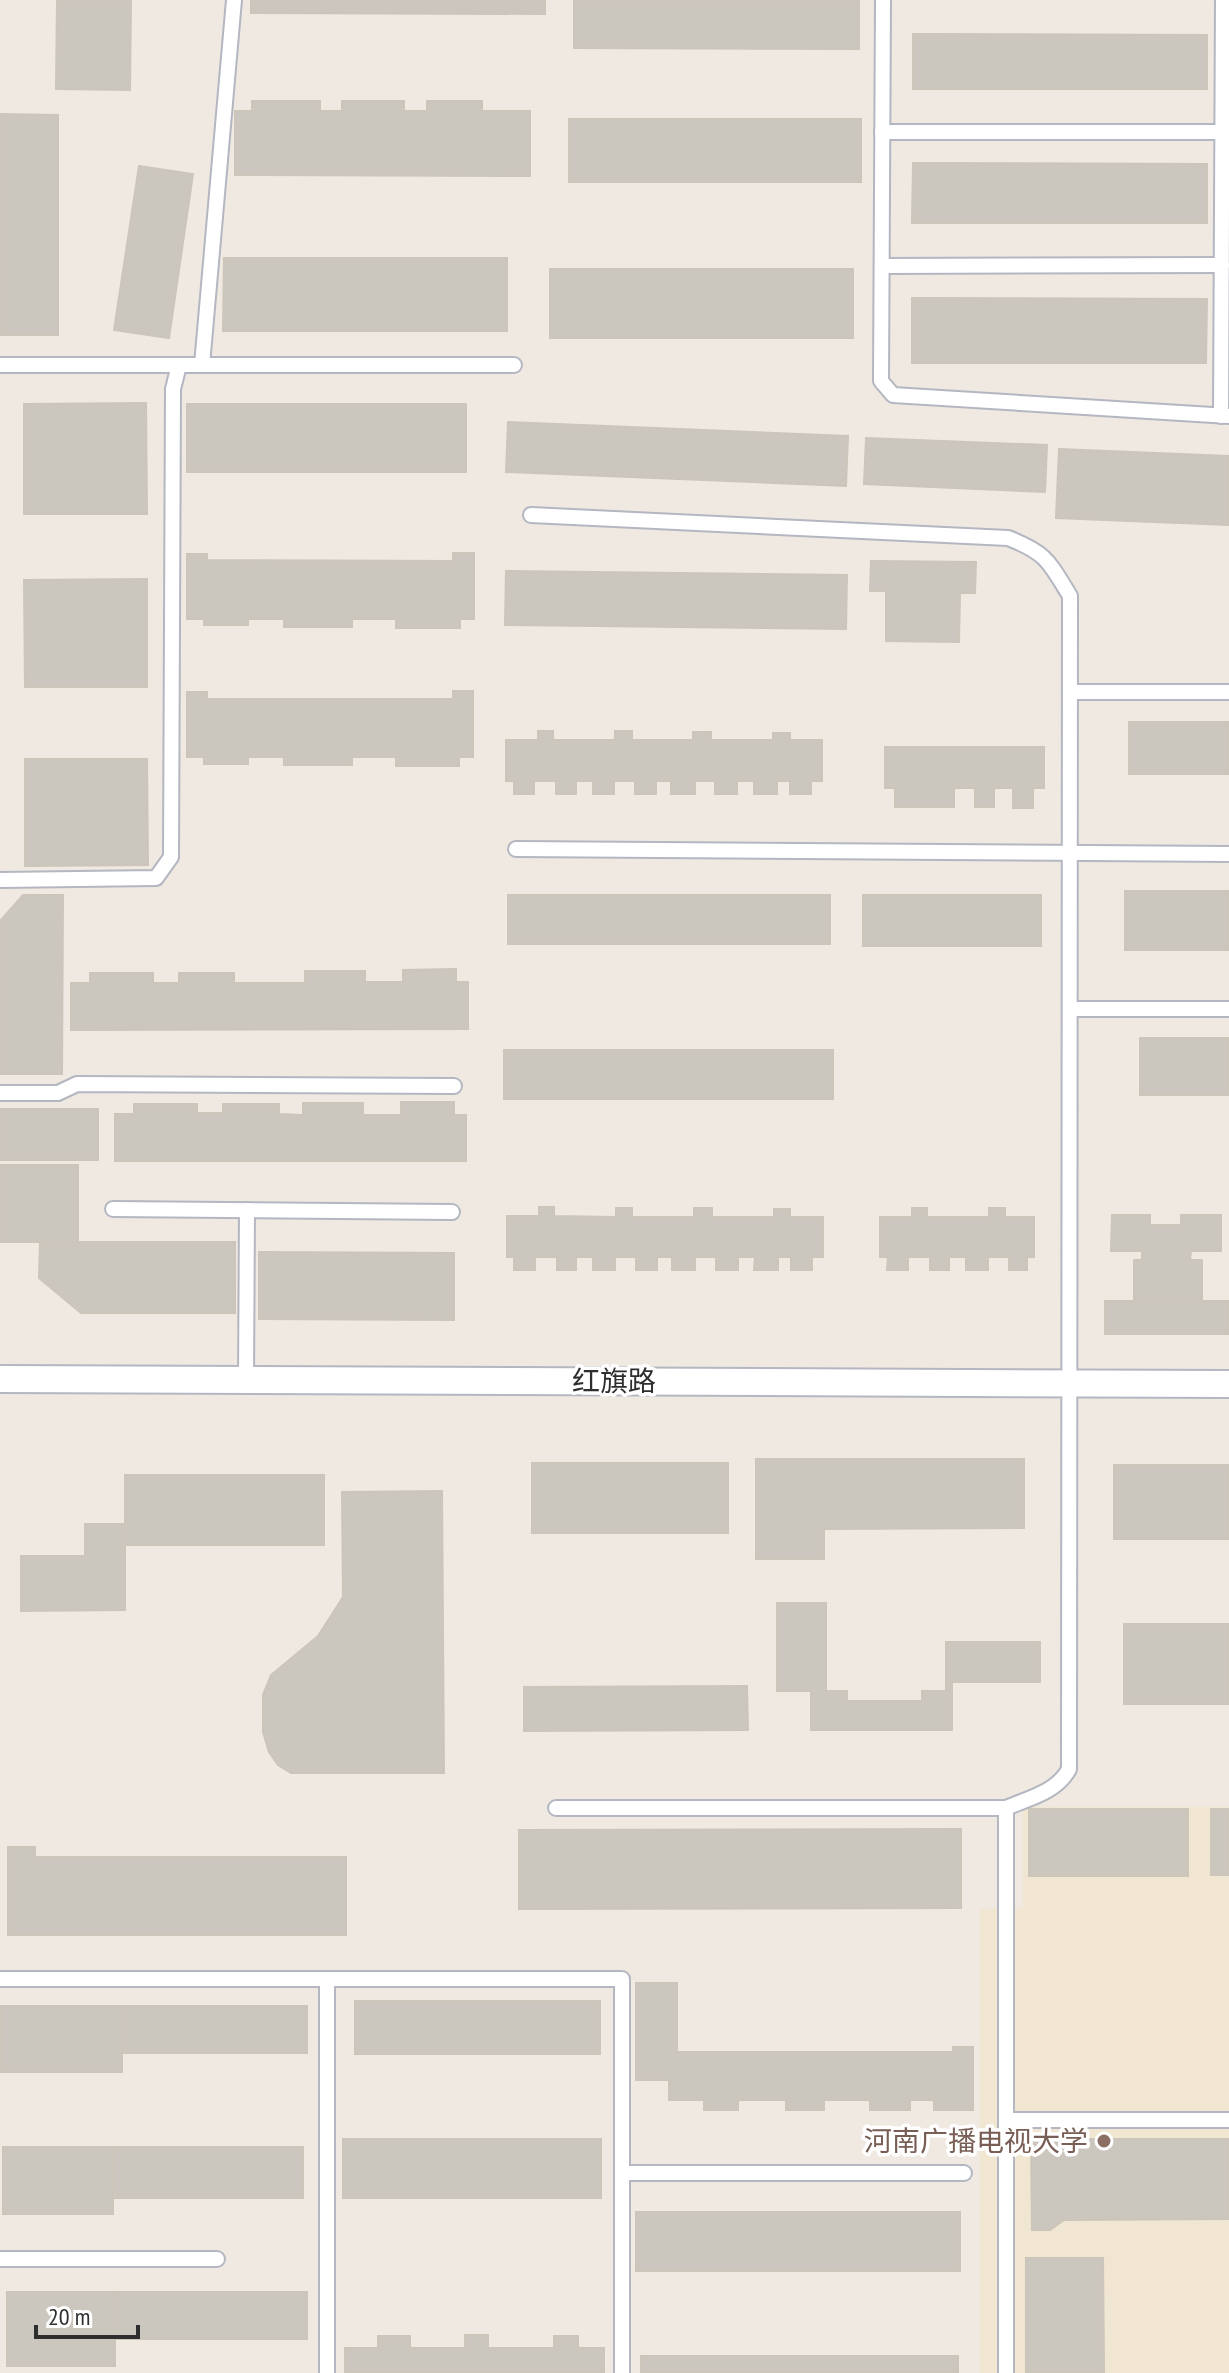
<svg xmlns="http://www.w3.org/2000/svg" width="1229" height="2373" font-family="'PT Sans Narrow','Noto Sans SC',sans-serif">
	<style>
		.education { fill: #f0e6d1 }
		.building { fill: #cbc7bf; stroke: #cbc5ba; stroke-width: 2 }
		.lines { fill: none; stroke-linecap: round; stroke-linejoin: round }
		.lane-casing { stroke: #b4b7c1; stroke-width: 18 }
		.street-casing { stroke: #b4b7c1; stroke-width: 30 }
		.lane { stroke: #fff; stroke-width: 14 }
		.street { stroke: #fff; stroke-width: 26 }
		.education-dot { fill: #8d6e63; stroke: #fff; stroke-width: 3 }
		.labels { text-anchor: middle; stroke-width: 7; stroke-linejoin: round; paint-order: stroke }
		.street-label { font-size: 28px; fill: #2e2e2e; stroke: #fff }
		.education-label { font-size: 28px; fill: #785e54; stroke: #fff; text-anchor: end }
	</style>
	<rect width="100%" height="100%" fill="#efe9e1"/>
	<path class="education" d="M1023,1807H1229V2373H980V1909L1023,1908Z"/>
	<g class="building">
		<path d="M57,0H131L130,90L56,89Z"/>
		<path d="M251,0H545V14L251,13Z"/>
		<path d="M574,0H859V49L574,48Z"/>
		<path d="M913,34L1207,35V89H913Z"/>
		<path d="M252,101H320V111H342V101H404V111H427V101H482V111H530V176L235,175V111H252Z"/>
		<path d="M0,114L58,115V335H0Z"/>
		<rect x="569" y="119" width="292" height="63"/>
		<path d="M913,163L1207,164V223H912Z"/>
		<path d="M139,166L193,174L169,338L114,330Z"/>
		<path d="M224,258H507V331H223Z"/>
		<rect x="550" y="269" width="303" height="69"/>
		<path d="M912,298L1207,299L1206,363H912Z"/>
		<path d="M146,403L147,514H24V404Z"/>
		<rect x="187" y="404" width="279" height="68"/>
		<path d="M508,422L848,436L846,486L506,472Z"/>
		<path d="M866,438L1047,445L1045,492L864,484Z"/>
		<path d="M1059,449L1229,456V525L1056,518Z"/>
		<path d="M453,553H474V619H460V628H396V619H352V627H284V619H248V625H204V619H187V554H207V560L453,561Z"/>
		<path d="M871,561L976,562L975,593H960L959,642L886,641V591H870Z"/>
		<path d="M506,571L847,575L846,629L505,625Z"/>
		<path d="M147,579V687H25L24,580Z"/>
		<path d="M453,691H473V757H459V766H396V757H352V765H284V757H248V764H204V757H187V692H207V699H453Z"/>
		<rect x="1129" y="722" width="100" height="52"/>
		<path d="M538,731H553V740H615V731H632V740H693V732H711V740H773V733H790V740H822V781H811V794H790V781H777V794H754V781H737V794H715V781H695V794H671V781H656V794H635V781H614V794H593V781H576V794H556V781H534V794H514V781H506V740H538Z"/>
		<path d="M885,747H1044V788H1033V808H1013V788H994V807H975V788H954V807H895V788H885Z"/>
		<path d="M25,759H147L148,865L25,866Z"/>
		<rect x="1125" y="891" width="104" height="59"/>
		<path d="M23,895H63L62,1074H0V921Z"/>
		<rect x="508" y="895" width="322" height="49"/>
		<rect x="863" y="895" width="178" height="51"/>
		<path d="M456,969V982H468V1029L71,1030V983H90V973H153V983H179V973H234V983H305V971H365V982H403V970Z"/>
		<rect x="1140" y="1038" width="89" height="57"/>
		<rect x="504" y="1050" width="329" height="49"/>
		<path d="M401,1102H454V1115H466V1161H115V1114H134V1104H197V1113H223V1104H279V1114L303,1115V1103H363V1115H401Z"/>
		<rect x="0" y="1109" width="98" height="51"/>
		<rect x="0" y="1165" width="78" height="77"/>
		<path d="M539,1207H554V1216L616,1217V1208H632V1217H694V1208H712V1217H774V1209H790V1217H823V1257H812V1270H791V1257H778V1270H754L755,1257H738V1270H716V1257H695V1270H672V1257H657V1270H636V1257H615V1270H593V1257H576V1270H557V1257H535V1270H514V1257H507V1216H539Z"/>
		<path d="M912,1208H927V1217H989V1208H1005V1217H1034V1257H1027V1270H1009V1257H988V1270H966V1257H949V1270H930V1257H908V1270H887L888,1257H880V1217H912Z"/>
		<path d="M1112,1215H1150V1225H1181V1215H1221V1251H1191L1190,1260H1202V1301H1134V1260H1142V1251H1111Z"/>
		<path d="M40,1242H235V1313H81L39,1278Z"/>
		<path d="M259,1252L454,1253V1320L259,1319Z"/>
		<rect x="1105" y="1301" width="124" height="33"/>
		<path d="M756,1459H1024V1528L824,1529V1559H756Z"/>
		<rect x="532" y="1463" width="196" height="70"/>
		<rect x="1114" y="1465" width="115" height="74"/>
		<rect x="125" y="1475" width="199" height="70"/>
		<path d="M442,1491L444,1773H291L278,1765L269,1752L263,1732V1695L271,1675L318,1636L343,1597L342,1492Z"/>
		<path d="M85,1524H125V1610L21,1611V1556H85Z"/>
		<path d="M777,1603H826V1691H847V1701H922V1691H946V1642H1040V1682H952V1730H811V1691H777Z"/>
		<rect x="1124" y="1624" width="105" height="80"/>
		<path d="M747,1686L748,1730L524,1731V1687Z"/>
		<rect x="1029" y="1809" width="159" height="67"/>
		<rect x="1211" y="1809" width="18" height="66"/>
		<path d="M961,1829V1908L519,1909V1830Z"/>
		<path d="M8,1847H35V1857H346V1935H8Z"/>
		<path d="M636,1983H677V2052H953V2047H973V2110H934V2100H910V2110H870V2100H824V2110H786V2100H738V2110H704V2100H669V2080H636Z"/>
		<rect x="355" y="2001" width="245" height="53"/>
		<rect x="1" y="2006" width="121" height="66"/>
		<rect x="122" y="2006" width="185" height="47"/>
		<rect x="343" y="2139" width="258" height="59"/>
		<path d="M1031,2139H1229V2219L1064,2220L1050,2230H1032Z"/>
		<rect x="3" y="2147" width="110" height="67"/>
		<rect x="113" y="2147" width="190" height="51"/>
		<rect x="636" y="2212" width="324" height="59"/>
		<path d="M1026,2258H1103L1104,2373H1026Z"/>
		<rect x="7" y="2292" width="108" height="74"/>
		<rect x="115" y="2292" width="192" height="47"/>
		<path d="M465,2335H488V2348H554V2336H578V2348H604V2373H345V2348H378V2336H410V2348H465Z"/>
		<rect x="641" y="2356" width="317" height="17"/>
	</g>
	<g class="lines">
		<defs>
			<g id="lane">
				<path d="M883,0L881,381L893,395L1229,416"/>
				<path d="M882,132H1222"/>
				<path d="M882,266L1222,265"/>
				<path d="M0,365H514"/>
				<path d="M202,365L234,0"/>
				<path d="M1221,416L1223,0"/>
				<path d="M531,515L1008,538C1047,553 1049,562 1070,596L1069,1769C1057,1792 1029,1798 1006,1808H556"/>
				<path d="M1070,692H1229"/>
				<path d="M516,849L1229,854"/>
				<path d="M0,880L156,878L171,857L173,389L179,365"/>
				<path d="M1071,1009H1229"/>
				<path d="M0,1093H58L77,1084L454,1086"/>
				<path d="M113,1209L452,1212"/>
				<path d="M246,1380L247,1210"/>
				<path d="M1006,1808V2373"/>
				<path d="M0,1979H622V2373"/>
				<path d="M327,1979V2373"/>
				<path d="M1006,2120H1229"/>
				<path d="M622,2173H964"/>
				<path d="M0,2259H217"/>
			</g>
			<path id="street" d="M0,1379L1229,1384"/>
		</defs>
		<use href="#lane" class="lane-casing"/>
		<use href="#street" class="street-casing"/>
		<use href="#lane" class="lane"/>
		<use href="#street" class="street"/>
	</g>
	<circle class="education-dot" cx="1104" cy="2141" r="8"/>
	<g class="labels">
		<g class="street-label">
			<text x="614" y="1391">红旗路</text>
		</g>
		<g class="education-label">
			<text x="1088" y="2151">河南广播电视大学</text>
		</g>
	</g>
	<path d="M36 2325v12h102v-12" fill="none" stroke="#2e2e2e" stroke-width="4"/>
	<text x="48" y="2325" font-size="24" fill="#2e2e2e" stroke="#ffffff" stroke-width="6" paint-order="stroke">20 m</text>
</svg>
